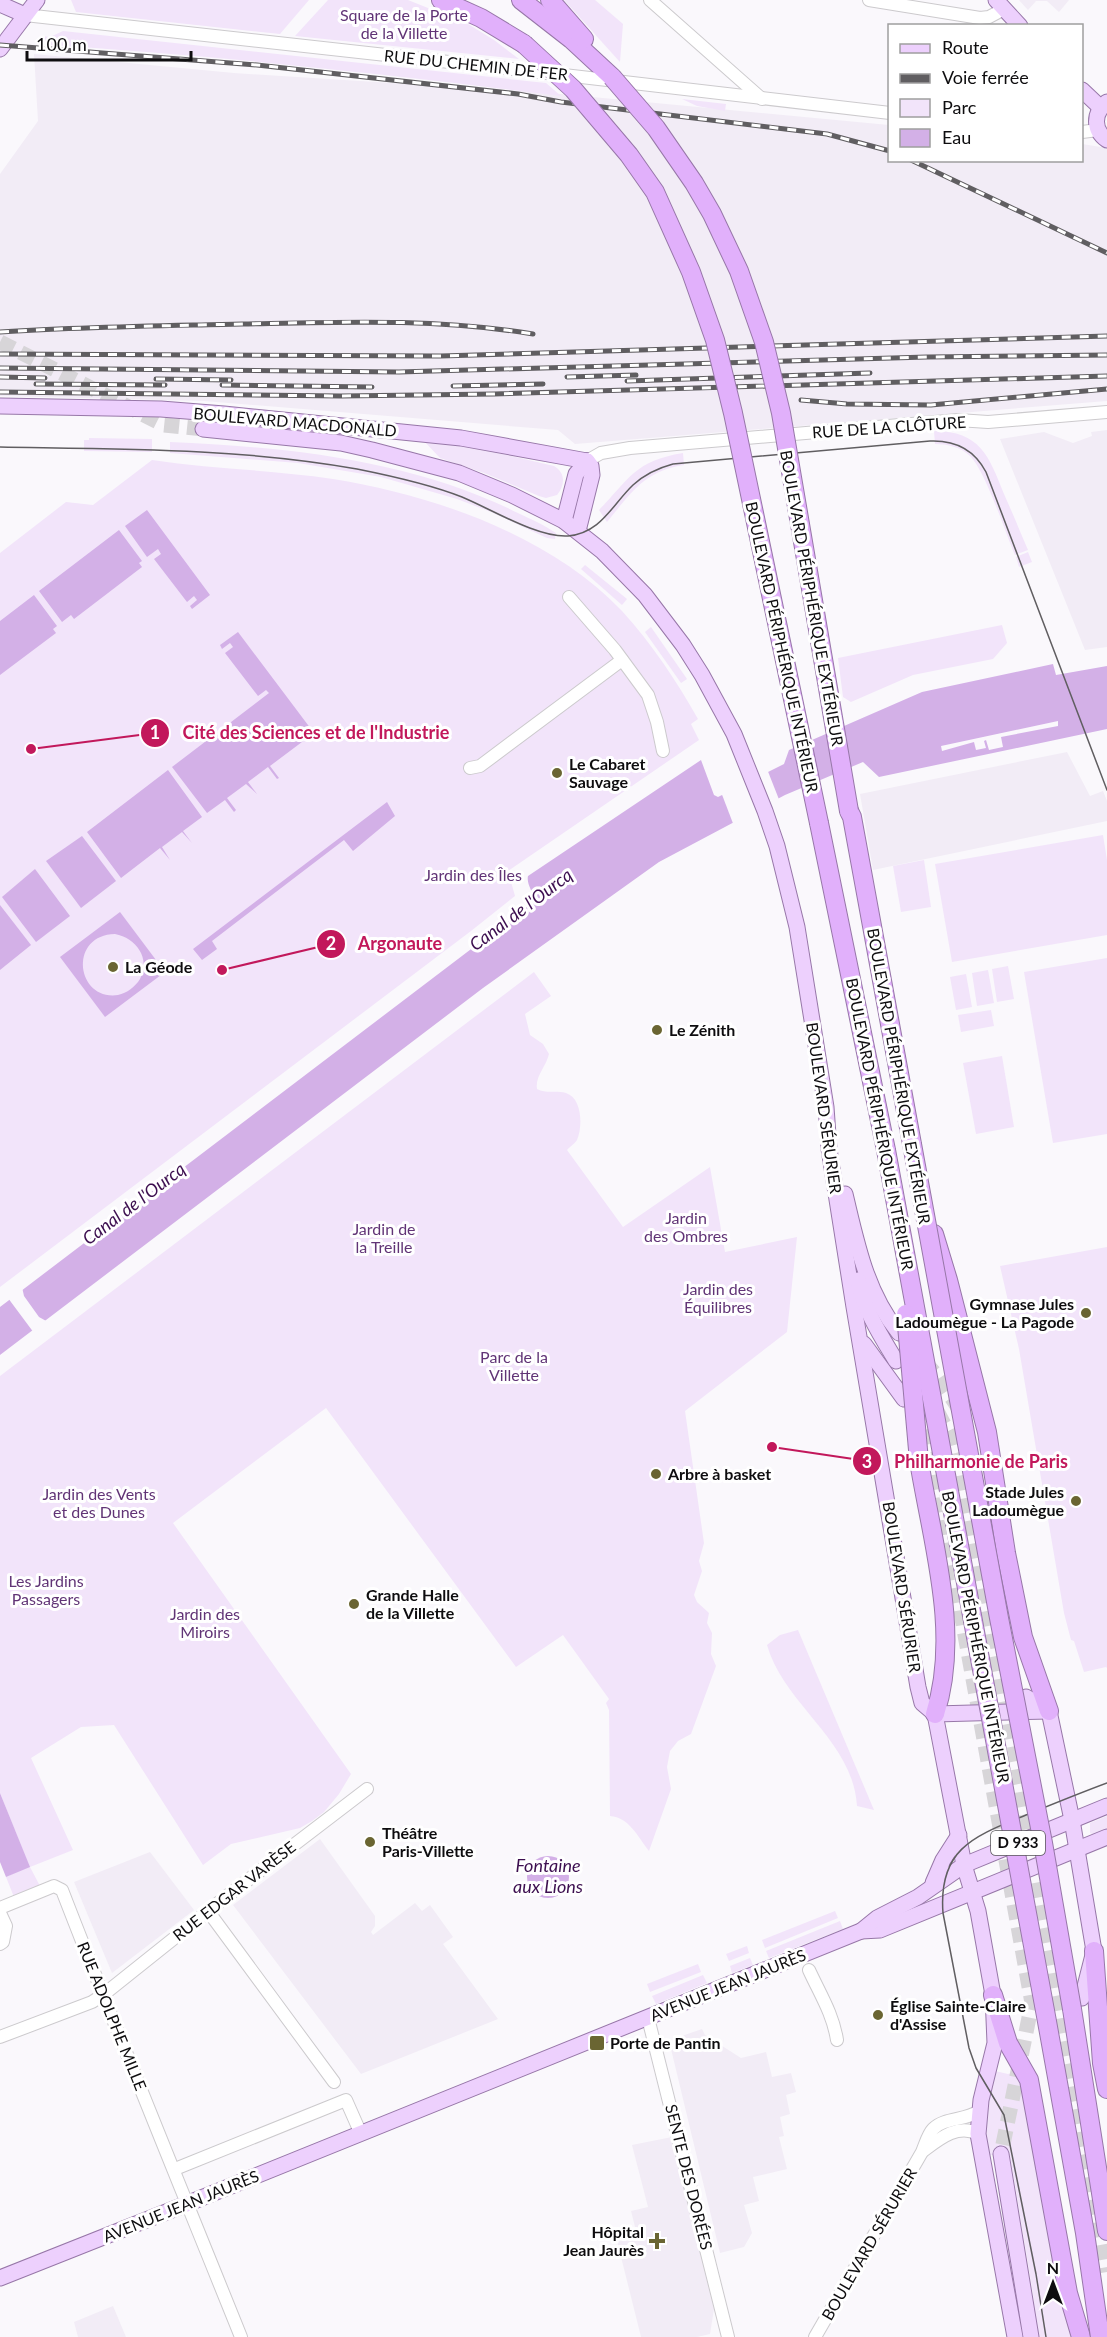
<svg xmlns="http://www.w3.org/2000/svg" width="1107" height="2337" font-family="Lato,sans-serif">
	<style>
		.built { fill: #f2ecf6 }
		.green { fill: #f2e4fa }
		.water { fill: #d3b0e7; fill-rule: evenodd }
		.pier { fill: #faf8fc }
		.lines { fill: none; stroke-linecap: round; stroke-linejoin: round }
		.major-tunnel { stroke: #d7d5d8; stroke-width: 15; stroke-dasharray: 15 8; stroke-linecap: butt }
		.minor-casing { stroke: #cccacd; stroke-width: 14 }
		.major-casing { stroke: #9777a8; stroke-width: 17 }
		.highway-casing { stroke: #9777a8; stroke-width: 20 }
		.minor { stroke: #fff; stroke-width: 12 }
		.major { stroke: #edd0fd; stroke-width: 15 }
		.highway { stroke: #e1b0fb; stroke-width: 18 }
		.tram { stroke: #605e61; stroke-width: 1.5 }
		.rail-casing { stroke: #605e61; stroke-width: 5 }
		.rail { stroke: #fff; stroke-width: 3; stroke-dasharray: 9; stroke-linecap: butt }
		.highway-bridge-casing { stroke: #9777a8; stroke-width: 20; stroke-linecap: butt }
		.highway-bridge { stroke: #e1b0fb; stroke-width: 18 }
		.poi-dot { fill: #6a6532; stroke: #fff; stroke-width: 2 }
		.labels { text-anchor: middle; stroke-width: 6; stroke-linejoin: round; paint-order: stroke }
		.shield { fill: #fff; stroke: #565657; stroke-width: 1.5 }
		.shield-label { font-size: 15px; font-weight: bold; fill: #0e0d0f }
		.park-label { font-size: 16px; fill: #613476; stroke: #fff }
		.street-label { font-size: 16px; fill: #0e0d0f; stroke: #fff }
		.poi-label { font-size: 16px; font-weight: bold; fill: #0e0d0f; stroke: #fff; text-anchor: start }
		.water-label { font-size: 18px; font-style: italic; fill: #3d0f50; stroke: #fff }
		.leader { fill: none; stroke: #c2185b; stroke-width: 2 }
		.callout-dot { fill: #c2185b; stroke: #fff; stroke-width: 2 }
		.mark-label { font-size: 18px; text-anchor: middle; font-weight: bold; fill: #fff }
		.callout-label { font-size: 18px; text-anchor: middle; font-weight: bold; fill: #c2185b; stroke: #fff; stroke-width: 6; stroke-linejoin: round; paint-order: stroke }
	</style>
	<rect width="100%" height="100%" fill="#faf8fc"/>
	<g class="built">
		<path d="M1019,0H1069L1059,12L1047,1H1036L1028,10Z"/>
		<path d="M34,54L234,73L550,93L889,125L890,160H1082V144L1107,148V401L575,444L558,430L204,401L0,396V174L38,121Z"/>
		<path d="M1107,430V647L1085,650L1000,439L1044,432L1073,443L1092,436L1091,432Z"/>
		<path d="M1067,752L1090,796L1103,791L1107,801V821L873,870L860,794Z"/>
		<path d="M320,1839L375,1916V1926L371,1932L373,1935L415,1903L422,1911L430,1905L453,1937L443,1944L498,2019L361,2074L233,1905Z"/>
		<path d="M150,1852L194,1910L112,1973L74,1882Z"/>
		<path d="M702,2029L705,2035L741,2058L766,2052L772,2077L791,2073L796,2092L786,2095L790,2114L780,2117L784,2136L779,2137L787,2169L753,2177L759,2201L744,2205L752,2233L744,2247L720,2253L671,2049L676,2038Z"/>
		<path d="M672,2137L714,2309L710,2334L697,2337H641L616,2237L636,2231L631,2211L648,2207L632,2145Z"/>
		<path d="M113,2306L126,2337H78L74,2322Z"/>
	</g>
	<g class="green">
		<path d="M71,0H309L280,34L76,12Z"/>
		<path d="M328,0H408L468,24L494,40L519,59L295,36Z"/>
		<path d="M564,0H595L623,24L620,62Z"/>
		<path d="M63,31L546,83L561,96C387,74 212,55 36,44L41,36L50,37Z"/>
		<path d="M682,99L726,104L725,111L697,106Z"/>
		<path d="M934,431C980,431 989,456 1004,494C1012,512 1020,531 1028,550L1015,555C1005,532 986,472 970,456C961,447 947,444 935,444Z"/>
		<path d="M89,438L152,439V452L84,451V440H89Z"/>
		<path d="M423,440L455,443L554,466C566,473 565,485 557,495L546,498L539,496L484,473L440,458Z"/>
		<path d="M170,442C288,447 413,460 520,514C533,520 544,525 556,533L555,539L547,538L491,512L457,499L381,477L298,463L170,453Z"/>
		<path d="M683,453L684,465C644,471 631,493 607,522L599,510C630,478 635,461 683,453Z"/>
		<path d="M152,460C212,469 273,470 333,479C433,495 550,535 622,611C652,644 676,680 698,719L691,724L699,740L508,871L515,896L471,931L0,1287V553L66,502L93,505Z"/>
		<path d="M1028,552L1032,562L1019,567L1016,557Z"/>
		<path d="M585,565L627,599L622,605L581,569Z"/>
		<path d="M1002,625L1007,643L993,659L913,675L851,702L843,697L838,658Z"/>
		<path d="M651,627L687,679L681,683L645,632Z"/>
		<path d="M1103,835L1107,860V935L952,962L935,864Z"/>
		<path d="M924,860L931,907L901,912L893,866Z"/>
		<path d="M1107,958V1134L1053,1143L1024,972Z"/>
		<path d="M1008,966L1014,999L997,1002L992,969Z"/>
		<path d="M988,970L994,1003L977,1006L972,973Z"/>
		<path d="M534,972L551,996L525,1014L530,1035L543,1044L549,1054C546,1067 535,1076 537,1089C546,1094 556,1090 566,1093C582,1098 583,1126 577,1140C575,1143 570,1147 567,1150L623,1227L710,1167L725,1252L797,1237L787,1332L685,1411L704,1543L699,1561L702,1571L694,1595L697,1602L709,1613L707,1623L712,1633L711,1654L716,1666L691,1734L678,1741L670,1751L667,1767L671,1789L649,1851C638,1837 629,1817 610,1816L609,1710L606,1703L609,1699L563,1635L516,1667L326,1408L173,1523L351,1774L339,1794L324,1812L312,1821L300,1828L231,1844L203,1865L114,1725L81,1727L31,1758L73,1850L30,1867L40,1886L14,1897L6,1877L29,1866L0,1793V1376Z"/>
		<path d="M966,974L972,1007L956,1010L950,977Z"/>
		<path d="M991,1010L994,1026L961,1032L958,1015Z"/>
		<path d="M1002,1056L1014,1127L976,1134L963,1063Z"/>
		<path d="M1107,1247V1668L1106,1667L1084,1672L1074,1641L1071,1640L1064,1613L1019,1349L1000,1266Z"/>
		<path d="M798,1630L874,1810L857,1806C853,1740 784,1705 767,1645L780,1635Z"/>
		<path d="M1107,1816V1830L1095,1835L1090,1833V1823Z"/>
		<path d="M835,1911L838,1918L765,1948L762,1940Z"/>
		<path d="M840,1921L843,1929L769,1958L766,1951Z"/>
		<path d="M747,1946L749,1953L729,1961L726,1954Z"/>
		<path d="M750,1958L753,1965L732,1973L730,1966Z"/>
		<path d="M698,1964L701,1972L650,1992L647,1984Z"/>
		<path d="M703,1975L707,1983L656,2004L652,1996Z"/>
		<path d="M995,2071L1008,2074L1017,2072L1024,2085L1055,2255L1062,2304L1071,2337H1037L1033,2294L1010,2155H987L984,2115Z"/>
	</g>
	<g class="water">
		<path d="M147,510L210,595L192,609L190,606L197,600L194,596L187,602L154,559L161,554L158,549L147,557L125,526Z"/>
		<path d="M119,530L142,561L139,563L142,567L74,619L71,615L62,622L39,591Z"/>
		<path d="M34,595L57,626L53,629L56,633L0,675V621Z"/>
		<path d="M238,632L314,733L270,766L279,778L277,779L268,767L248,782L257,794L246,784L227,798L236,810L234,812L225,800L207,813L172,767L269,693L266,690L258,696L225,653L233,647L230,643L222,649L220,645Z"/>
		<path d="M1053,664L1056,675L1107,666V729L879,777L863,762L785,795L659,862L483,988L0,1355V1307L533,902C535,893 526,885 528,876L701,760L714,795L718,797L784,764L789,750L922,692Z"/>
		<path d="M168,770L202,817L183,831L192,843L182,832L162,847L170,860L160,848L121,878L87,832Z"/>
		<path d="M387,802L395,816L353,851L344,840L212,941L217,949L202,960L193,949Z"/>
		<path d="M82,836L116,881L81,908L46,861Z"/>
		<path d="M35,869L70,916L36,942L2,897Z"/>
		<path d="M0,905L31,945L0,970Z"/>
		<path d="M120,912L165,972L105,1017L60,957ZM115,934C136,938 151,958 140,979C135,987 127,993 118,995C76,1001 68,935 115,934Z"/>
		<path d="M0,1793L30,1867L6,1877L0,1862Z"/>
		<circle cx="548" cy="1877" r="21"/>
	</g>
	<g class="pier">
		<path d="M1058,721V726L1001,737L1003,747L989,750L986,740L984,741L986,748L976,750L974,742L942,751L941,746Z"/>
		<path d="M767,769L780,802L734,826L721,792Z"/>
		<path d="M22,1287L24,1296L39,1317L48,1322L34,1333L8,1298Z"/>
	</g>
	<g class="lines">
		<g class="major-tunnel">
			<path d="M0,342L164,425L203,429"/>
			<path d="M924,1361L938,1377L959,1409"/>
			<path d="M913,1411L928,1432L1032,2003L1001,2154"/>
			<path d="M937,1411L949,1434L958,1467L1107,2272"/>
		</g>
		<defs>
			<g id="minor">
				<path d="M650,0L762,99"/>
				<path d="M869,0L980,18L989,17L1004,9"/>
				<path d="M25,15L521,70L890,113"/>
				<path d="M1082,132L1098,130"/>
				<path d="M587,461L601,453L630,448L958,420L988,422L1107,412"/>
				<path d="M569,597L615,650L648,695L657,722L663,751"/>
				<path d="M470,768L480,766L622,660"/>
				<path d="M0,1908L54,1886L62,1890C120,2040 181,2188 241,2337"/>
				<path d="M208,1911L334,2082"/>
				<path d="M0,1913L6,1926L3,1942L0,1944"/>
				<path d="M809,1970C820,1994 833,2014 837,2040"/>
				<path d="M648,2018L728,2337"/>
				<path d="M0,2037L92,2002L103,1995L227,1896L367,1789"/>
				<path d="M923,2151C939,2139 958,2123 978,2134"/>
				<path d="M175,2169L346,2100L361,2134"/>
				<path d="M815,2337L922,2152C925,2145 928,2134 933,2129C945,2117 965,2121 979,2111"/>
			</g>
			<g id="major">
				<path d="M996,0L1020,26"/>
				<path d="M0,4L25,15"/>
				<path d="M0,49L37,0"/>
				<path d="M1082,90L1101,108"/>
				<path d="M1107,102C1093,113 1093,130 1107,140"/>
				<path d="M0,406L161,409L224,414L461,438L587,461"/>
				<path d="M203,429L341,443L372,450L459,473L512,495L564,521L602,551L645,595L683,645L702,675L734,734L765,811L777,846L797,927L826,1107L829,1149L854,1307L918,1687L922,1703L935,1714L964,1865L978,1911L993,1995L995,2043L981,2100L978,2134L1015,2337"/>
				<path d="M564,521L576,474L587,461"/>
				<path d="M578,531L592,475L591,466L587,461"/>
				<path d="M845,1194C857,1244 866,1292 899,1333"/>
				<path d="M858,1280C864,1310 881,1336 896,1361"/>
				<path d="M864,1344L904,1399"/>
				<path d="M1026,1697L1049,1711"/>
				<path d="M1049,1711L1072,1820L1094,1951L1082,1998"/>
				<path d="M935,1714L1049,1711"/>
				<path d="M933,1883L943,1860L959,1835"/>
				<path d="M861,1931L880,1930L1107,1837"/>
				<path d="M1001,2154L1031,2337"/>
				<path d="M0,2278L179,2207L861,1931L877,1918L918,1897L964,1865L1107,1806"/>
			</g>
			<g id="highway">
				<path d="M441,0L481,18L524,44"/>
				<path d="M521,0L571,39L612,77"/>
				<path d="M550,0L584,39"/>
				<path d="M849,811L852,817L912,1144"/>
				<path d="M819,823L886,1150"/>
				<path d="M934,1234L948,1280L987,1432L1006,1553L1023,1637L1049,1711"/>
				<path d="M919,1461C932,1542 961,1633 935,1714"/>
				<path d="M1094,1951L1102,2063L1107,2089"/>
				<path d="M993,1995L1008,2043L1029,2080L1068,2293L1081,2337"/>
				<path d="M1072,2009L1107,2231"/>
			</g>
		</defs>
		<use href="#minor" class="minor-casing"/>
		<use href="#major" class="major-casing"/>
		<use href="#highway" class="highway-casing"/>
		<use href="#minor" class="minor"/>
		<use href="#major" class="major"/>
		<use href="#highway" class="highway"/>
		<g class="tram">
			<path d="M0,447C119,449 240,448 357,469C392,476 429,484 462,497C491,509 538,538 568,536C601,533 612,505 633,485C645,474 658,468 673,464L930,441C955,440 974,449 986,472L1107,790"/>
			<path d="M1046,2337L1036,2274L1004,2115L976,2068L969,2048L943,1913C938,1848 975,1836 1026,1815C1053,1804 1080,1793 1107,1783"/>
		</g>
		<defs>
			<g id="rail">
				<path d="M0,45L257,65L518,94L561,102L827,134L890,151"/>
				<path d="M911,160L1107,253"/>
				<path d="M0,332C80,327 161,326 242,324C341,322 435,318 533,334"/>
				<path d="M0,354L440,356L1107,336"/>
				<path d="M0,368L399,372L927,357L1107,355"/>
				<path d="M0,377L45,378"/>
				<path d="M567,377L636,375"/>
				<path d="M156,379L231,380"/>
				<path d="M627,381L870,373"/>
				<path d="M36,384L165,385"/>
				<path d="M222,385L372,387"/>
				<path d="M453,386L543,384"/>
				<path d="M0,392L341,396L494,394L1107,376"/>
				<path d="M801,400L847,404L931,405L1107,389"/>
			</g>
		</defs>
		<use href="#rail" class="rail-casing"/>
		<use href="#rail" class="rail"/>
		<defs>
			<g id="highway-bridge">
				<path d="M524,44L573,89L629,155L655,192L691,272L715,340L733,413L819,823"/>
				<path d="M612,77L656,128L694,183L712,214L739,271L764,342L781,413L849,811"/>
				<path d="M912,1144L999,1618L1043,1843L1072,2009"/>
				<path d="M886,1150L1046,2016L1085,2233L1100,2337"/>
				<path d="M906,1314L919,1461"/>
			</g>
		</defs>
		<use href="#highway-bridge" class="highway-bridge-casing"/>
		<use href="#highway-bridge" class="highway-bridge"/>
	</g>
	<g class="poi-dot">
		<circle cx="557" cy="773" r="6"/>
		<circle cx="113" cy="967" r="6"/>
		<circle cx="657" cy="1030" r="6"/>
		<circle cx="1086" cy="1313" r="6"/>
		<circle cx="656" cy="1474" r="6"/>
		<circle cx="1076" cy="1501" r="6"/>
		<circle cx="354" cy="1604" r="6"/>
		<circle cx="370" cy="1842" r="6"/>
		<circle cx="878" cy="2015" r="6"/>
		<rect x="589" y="2035" width="16" height="16" rx="3"/>
		<path d="M654 2232h6v6h6v6h-6v6h-6v-6h-6v-6h6z"/>
	</g>
	<g class="labels">
		<rect class="shield" x="991" y="1831" width="54" height="24" rx="4.5"/>
		<g class="shield-label">
			<text x="1018" y="1848">D 933</text>
		</g>
		<g class="park-label">
			<text x="404" y="21">Square de la Porte<tspan x="404" dy="18">de la Villette</tspan></text>
			<text x="473" y="881">Jardin des Îles</text>
			<text x="686" y="1224">Jardin<tspan x="686" dy="18">des Ombres</tspan></text>
			<text x="384" y="1235">Jardin de<tspan x="384" dy="18">la Treille</tspan></text>
			<text x="718" y="1295">Jardin des<tspan x="718" dy="18">Équilibres</tspan></text>
			<text x="514" y="1363">Parc de la<tspan x="514" dy="18">Villette</tspan></text>
			<text x="99" y="1500">Jardin des Vents<tspan x="99" dy="18">et des Dunes</tspan></text>
			<text x="46" y="1587">Les Jardins<tspan x="46" dy="18">Passagers</tspan></text>
			<text x="205" y="1620">Jardin des<tspan x="205" dy="18">Miroirs</tspan></text>
		</g>
		<g class="street-label">
			<text transform="translate(476 65) rotate(6)" y="6">RUE DU CHEMIN DE FER</text>
			<text transform="translate(295 422) rotate(5)" y="6">BOULEVARD MACDONALD</text>
			<text transform="translate(889 427) rotate(-4)" y="6">RUE DE LA CLÔTURE</text>
			<text transform="translate(812 598) rotate(80)" y="6">BOULEVARD PÉRIPHÉRIQUE EXTÉRIEUR</text>
			<text transform="translate(782 647) rotate(78)" y="6">BOULEVARD PÉRIPHÉRIQUE INTÉRIEUR</text>
			<text transform="translate(899 1076) rotate(80)" y="6">BOULEVARD PÉRIPHÉRIQUE EXTÉRIEUR</text>
			<text transform="translate(824 1108) rotate(82)" y="6">BOULEVARD SÉRURIER</text>
			<text transform="translate(880 1124) rotate(79)" y="6">BOULEVARD PÉRIPHÉRIQUE INTÉRIEUR</text>
			<text transform="translate(902 1587) rotate(81)" y="6">BOULEVARD SÉRURIER</text>
			<text transform="translate(976 1637) rotate(79)" y="6">BOULEVARD PÉRIPHÉRIQUE INTÉRIEUR</text>
			<text transform="translate(234 1891) rotate(-38)" y="6">RUE EDGAR VARÈSE</text>
			<text transform="translate(728 1985) rotate(-22)" y="6">AVENUE JEAN JAURÈS</text>
			<text transform="translate(112 2016) rotate(68)" y="6">RUE ADOLPHE MILLE</text>
			<text transform="translate(689 2177) rotate(76)" y="6">SENTE DES DORÉES</text>
			<text transform="translate(181 2206) rotate(-22)" y="6">AVENUE JEAN JAURÈS</text>
			<text transform="translate(869 2244) rotate(-60)" y="6">BOULEVARD SÉRURIER</text>
		</g>
		<g class="poi-label">
			<text x="569" y="770">Le Cabaret<tspan x="569" dy="18">Sauvage</tspan></text>
			<text x="125" y="973">La Géode</text>
			<text x="669" y="1036">Le Zénith</text>
			<text x="1074" y="1310" text-anchor="end">Gymnase Jules<tspan x="1074" dy="18">Ladoumègue - La Pagode</tspan></text>
			<text x="668" y="1480">Arbre à basket</text>
			<text x="1064" y="1498" text-anchor="end">Stade Jules<tspan x="1064" dy="18">Ladoumègue</tspan></text>
			<text x="366" y="1601">Grande Halle<tspan x="366" dy="18">de la Villette</tspan></text>
			<text x="382" y="1839">Théâtre<tspan x="382" dy="18">Paris-Villette</tspan></text>
			<text x="890" y="2012">Église Sainte-Claire<tspan x="890" dy="18">d'Assise</tspan></text>
			<text x="610" y="2049">Porte de Pantin</text>
			<text x="644" y="2238" text-anchor="end">Hôpital<tspan x="644" dy="18">Jean Jaurès</tspan></text>
		</g>
		<g class="water-label">
			<text transform="translate(521 910) rotate(-37)" y="6">Canal de l'Ourcq</text>
			<text transform="translate(134 1204) rotate(-37)" y="6">Canal de l'Ourcq</text>
			<text x="548" y="1872">Fontaine<tspan x="548" dy="21">aux Lions</tspan></text>
		</g>
	</g>
	<path class="leader" d="M31 749L155 733M222 970L331 944M772 1447L867 1461"/>
	<g class="callout-dot">
		<circle cx="31" cy="749" r="6"/>
		<circle cx="222" cy="970" r="6"/>
		<circle cx="772" cy="1447" r="6"/>
		<circle cx="155" cy="733" r="15"/>
		<circle cx="331" cy="944" r="15"/>
		<circle cx="867" cy="1461" r="15"/>
	</g>
	<g class="mark-label">
		<text x="155" y="739">1</text>
		<text x="331" y="950">2</text>
		<text x="867" y="1468">3</text>
	</g>
	<g class="callout-label">
		<text x="316" y="739">Cité des Sciences et de l'Industrie</text>
		<text x="400" y="950">Argonaute</text>
		<text x="981" y="1468">Philharmonie de Paris</text>
	</g>
	<rect x="888" y="24" width="195" height="138" fill="#ffffff" stroke="#9f9e9f" stroke-width="1.5"/>
	<rect x="900" y="44" width="30" height="9" fill="#edd0fd" stroke="#9f9e9f" stroke-width="1.5"/>
	<text x="942" y="54" font-size="18" fill="#0e0d0f">Route</text>
	<rect x="900" y="74" width="30" height="9" fill="#605e61" stroke="#9f9e9f" stroke-width="1.5"/>
	<text x="942" y="84" font-size="18" fill="#0e0d0f">Voie ferrée</text>
	<rect x="900" y="99" width="30" height="18" fill="#f2e4fa" stroke="#9f9e9f" stroke-width="1.5"/>
	<text x="942" y="114" font-size="18" fill="#0e0d0f">Parc</text>
	<rect x="900" y="129" width="30" height="18" fill="#d3b0e7" stroke="#9f9e9f" stroke-width="1.5"/>
	<text x="942" y="144" font-size="18" fill="#0e0d0f">Eau</text>
	<g transform="translate(1053 2283)" stroke="#ffffff" stroke-width="4.5" paint-order="stroke">
	<path d="M0-4.5L10 22L0 15L-10 22Z" fill="#0e0d0f"/>
	<text y="-9" font-size="16" font-weight="bold" text-anchor="middle" fill="#0e0d0f">N</text>
	</g>
	<path d="M27 51v9h164v-9" fill="none" stroke="#0e0d0f" stroke-width="3"/>
	<text x="36" y="51" font-size="18" fill="#0e0d0f" stroke="#ffffff" stroke-width="4.5" paint-order="stroke">100 m</text>
</svg>
